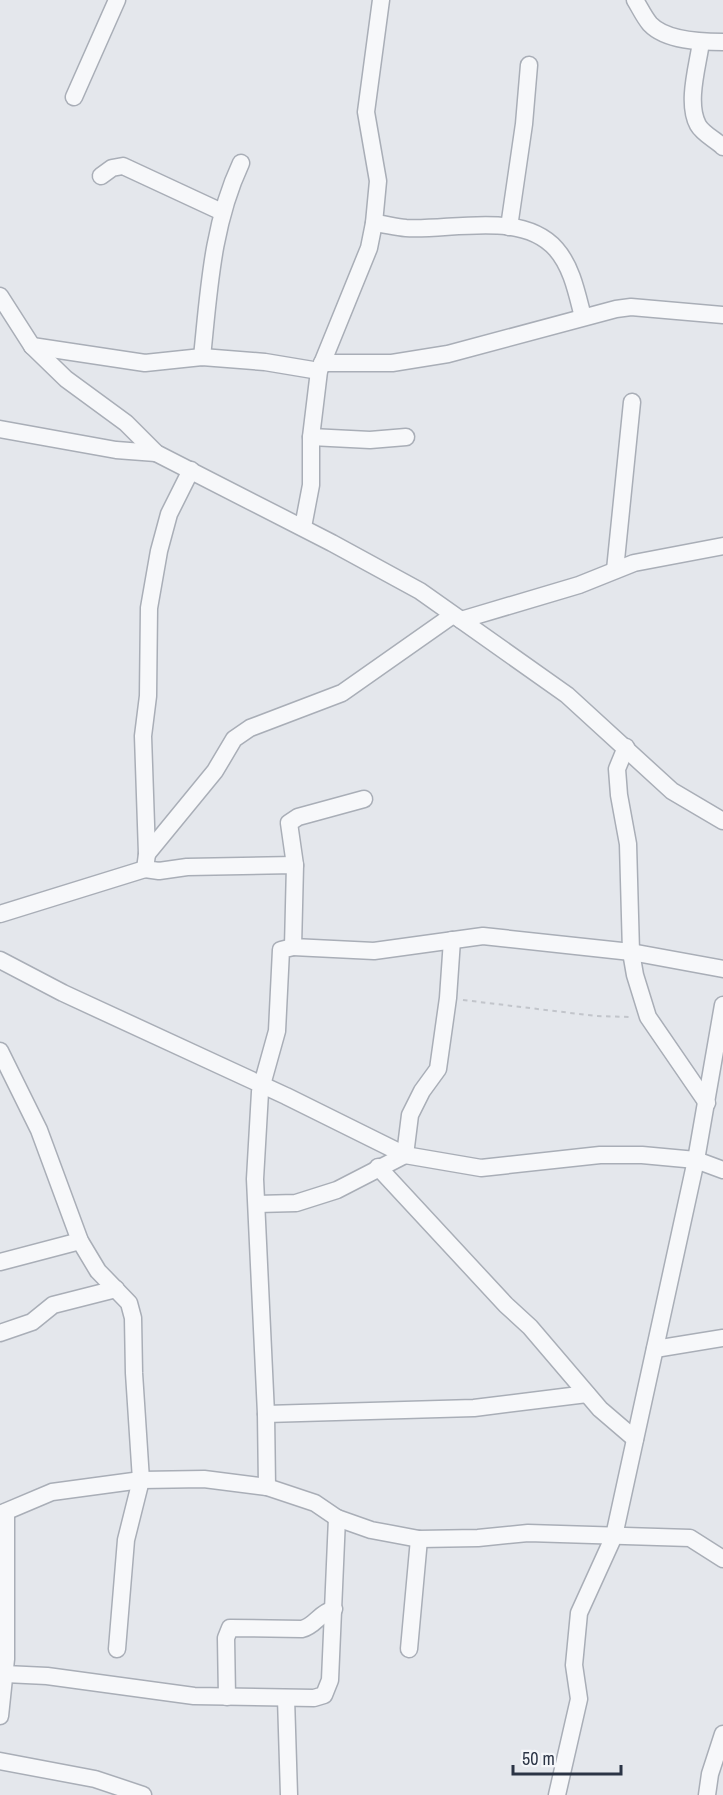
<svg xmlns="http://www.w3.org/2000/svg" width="723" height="1795" font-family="'Archivo Narrow',sans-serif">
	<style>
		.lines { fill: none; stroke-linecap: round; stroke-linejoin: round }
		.minor-casing { stroke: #a9aeb7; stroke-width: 19 }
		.path { stroke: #c2c5cb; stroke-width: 2; stroke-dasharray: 4.5 4.5; stroke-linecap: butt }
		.minor { stroke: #f7f8fa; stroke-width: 16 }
	</style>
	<rect width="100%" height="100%" fill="#e4e7ec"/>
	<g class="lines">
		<defs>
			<g id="minor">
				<path d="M635,0C640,8 644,17 650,24C666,41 701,42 723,42"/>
				<path d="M701,42C698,65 686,103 698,125C703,134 716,140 723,147"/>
				<path d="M74,97L117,0"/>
				<path d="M101,176L112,168L123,166L222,212"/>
				<path d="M374,223C384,224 395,227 406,228C450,231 522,210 556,249C572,267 577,294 583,317"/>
				<path d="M509,227L524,124L529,65"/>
				<path d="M0,296L32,346L66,379L126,423L156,453L332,543L420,591L567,695L672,791L723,821"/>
				<path d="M32,346L145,363L202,357L265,362L319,371"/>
				<path d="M202,357C209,290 212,225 241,163"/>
				<path d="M322,363H392L448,354L616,309L631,307L723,315"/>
				<path d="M0,429L116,450L156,453"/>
				<path d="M311,437L370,440L406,437"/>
				<path d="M191,470L169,514L159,551L149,608L148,696L143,736L147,854L145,869L159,871L187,867L295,865L293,947L374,951L483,936L631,952L723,969"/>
				<path d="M303,527L311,485V437L319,371L369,248L374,223L378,181L366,112L381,0"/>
				<path d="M615,570L632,402"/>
				<path d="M461,620L579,585L634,563L723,546"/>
				<path d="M626,747L617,769L619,795L628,844L631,952L635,975L648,1017L707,1103"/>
				<path d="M147,854L215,771L234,739L250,728L342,693L453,615"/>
				<path d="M295,865L289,823L298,817L364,799"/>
				<path d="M0,914L145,869"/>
				<path d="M0,960L63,993L286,1096L405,1155L481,1168L600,1155H642L696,1160L723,1170"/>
				<path d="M0,1051L39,1130L80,1241L98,1271L129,1303L133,1318L134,1373L141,1480L126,1540L117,1649"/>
				<path d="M378,1167L506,1305L530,1327L600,1409L635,1439"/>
				<path d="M257,1204L296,1203L337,1190L405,1155L410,1115L422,1091L438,1069L448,998L452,940"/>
				<path d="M0,1262L80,1241"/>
				<path d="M0,1333L32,1322L53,1305L116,1289"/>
				<path d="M655,1349L723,1338"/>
				<path d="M266,1414L474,1408L587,1394"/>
				<path d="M267,1487L266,1414L255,1179L260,1092L277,1031L281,950L293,947"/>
				<path d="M0,1514L52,1492L141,1480L204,1479L267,1487L315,1503L337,1518L371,1530L419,1539L478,1538L528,1533L690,1538L723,1559"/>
				<path d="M409,1649L419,1539"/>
				<path d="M5,1674L47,1676L194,1696L314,1698L324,1695L330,1680L337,1518"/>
				<path d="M227,1697L226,1638L230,1628L302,1629C315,1626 319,1613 334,1609"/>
				<path d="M286,1698L289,1795"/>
				<path d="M0,1716L6,1659V1512"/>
				<path d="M0,1761L95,1779L143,1795"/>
				<path d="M557,1795L579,1699L574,1665L579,1613L614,1536L696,1160L723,1005"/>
				<path d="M707,1795L710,1774L723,1734"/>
			</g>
		</defs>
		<use href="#minor" class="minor-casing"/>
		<path class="path" d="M463,1000L596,1016L633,1017"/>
		<use href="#minor" class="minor"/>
	</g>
	<path d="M513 1765v9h108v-9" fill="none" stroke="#2b3445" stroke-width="3"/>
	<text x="522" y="1765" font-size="18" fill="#2b3445" stroke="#f4f6f9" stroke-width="4.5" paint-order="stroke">50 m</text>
</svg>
